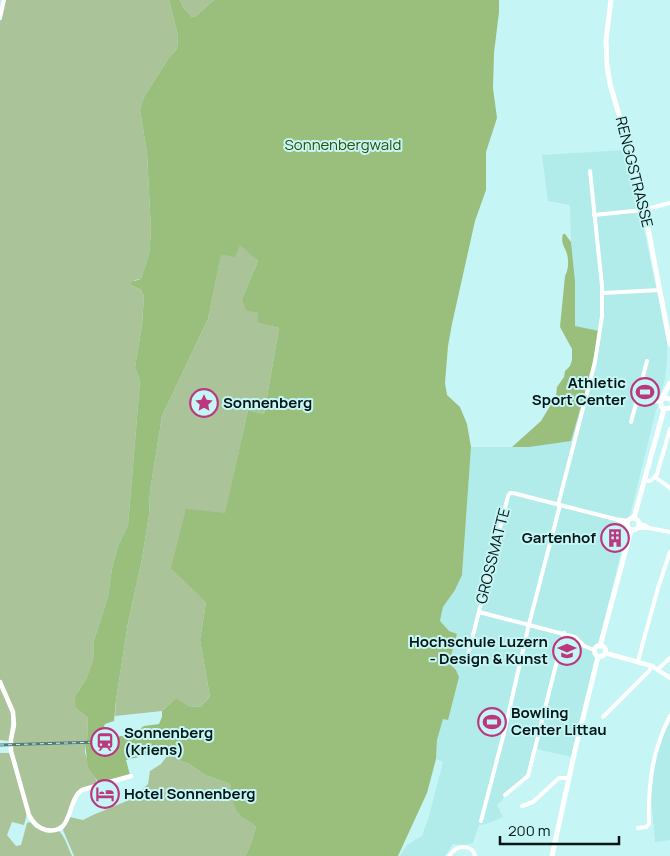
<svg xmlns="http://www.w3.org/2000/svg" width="670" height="856" font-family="Manrope,sans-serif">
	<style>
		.built { fill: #b1ebea }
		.green { fill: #abc398 }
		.forest { fill: #9abf7d; fill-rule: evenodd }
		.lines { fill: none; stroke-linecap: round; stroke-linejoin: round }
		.minor-tunnel { stroke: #a8d4d4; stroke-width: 4; stroke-dasharray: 4 2; stroke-linecap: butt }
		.minor { stroke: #fff; stroke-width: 4 }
		.tertiary { stroke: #fff; stroke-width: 4.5 }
		.secondary { stroke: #fff; stroke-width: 5 }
		.rail-casing { stroke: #5a7a7a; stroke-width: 3 }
		.rail { stroke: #c5f6f5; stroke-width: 1; stroke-dasharray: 4; stroke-linecap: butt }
		.labels { text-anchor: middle; stroke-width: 4; stroke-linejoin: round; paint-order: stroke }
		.park-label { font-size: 15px; fill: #2d4e05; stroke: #c5f6f5 }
		.street-label { font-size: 15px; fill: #041616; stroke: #c5f6f5 }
		.poi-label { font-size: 15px; font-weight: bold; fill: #041616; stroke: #c5f6f5; text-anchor: start }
	</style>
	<rect width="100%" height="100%" fill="#c5f6f5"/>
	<g class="built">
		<path d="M625,150L641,215L667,340V361L665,379L655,414L571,757L533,748L527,773L522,779L506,793L503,799L497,805L503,817L486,824L479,825L473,843L464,845L453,844L445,856H400L407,845L422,836L429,816L443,762L436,759L437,740L443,718L447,719L459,677L456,670L449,663L457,635L449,631L440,622L443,607L455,590L462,575L471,447H529L585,389L590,375L585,329L575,326V281L571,242L570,205L548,201L542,155Z"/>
		<path d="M670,722V840L655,842L651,798L653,777L658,752L664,734Z"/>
	</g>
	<g class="green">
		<path d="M5,0H169L178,36L177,49L168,59L144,97L140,110L147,153L151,231L149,254L141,279L135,280L131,285L141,290L144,296L142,325L135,367L140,381L128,525L118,546L112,568L108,597L94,640L93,660L86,679L77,693L76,708L88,718L87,742L12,744L15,724L0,680V22Z"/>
		<path d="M180,0H214L196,16L192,17L183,7Z"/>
		<path d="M240,244L258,261L242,299L258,313V323L279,328L264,414L248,410L206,602L200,640L210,697L200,707L188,706L172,702L162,711L115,716L116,700L128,623L142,559L149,515L150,491L162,416L208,319L221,254L227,256Z"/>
		<path d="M0,685C12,709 13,714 9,741L0,740Z"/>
		<path d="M85,744V753L98,785L81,789L76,792C71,801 70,813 64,822C61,826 56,828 51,829C31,831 27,804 23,790C21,781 18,772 17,763L14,758L12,746Z"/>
		<path d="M170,752L180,761L189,764L205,775L230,784L239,814L253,822L256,827C253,836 250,849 245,856H74L63,830L70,817L83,820L93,815L134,798L148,784L150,771L161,764Z"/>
		<path d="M0,753H9L14,766L27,813L24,825L12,822L7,835L16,846L21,845L27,823L30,822L36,828L58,830C65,836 68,848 72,856H0Z"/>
	</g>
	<g class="forest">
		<path d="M169,0H180L183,7L192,17L196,16L214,0H499V12L494,53L493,88L497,118L486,152V190L475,221L452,324L448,346L445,383L447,395L460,407L467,424L471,447L462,575L455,590L443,607L440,621L449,631L457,634L449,663L456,670L459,677L448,720L443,719L437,740L436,759L427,793L398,856H245C250,849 253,836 256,827C252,821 246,820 240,815C232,807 233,794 230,784L205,775L189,764L180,761L168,750L126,760L130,775L98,782L88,767L85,744L87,741L88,718L76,708L75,700L77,693L86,679L93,660L94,640L108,597L112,568L118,546L128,525L140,381L135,367L142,325L144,296L141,290L131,285V282L141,279L149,254L151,231L147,153L140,110L144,97L168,59L177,49L178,36ZM240,245L258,261L242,299L246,310L258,313V323L279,328L264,414L248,410L225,513L186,509L171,568L206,602L200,640L210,697L200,707L188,706L177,699L172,702L162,711V717L159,724L144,726L141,728L138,734L133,737L120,736L117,738L114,748L107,755L100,754L95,745C96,737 103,732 105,724L114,721L116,700L128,623L142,559L149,515L150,491L162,416L208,319L221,255L235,257Z"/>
		<path d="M563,234H565L571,242L575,281V326L599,331L590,375L571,441L529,447H512L541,421L556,396L557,387L564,377L565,371L570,366L572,360V349L560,327L565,276C569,269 569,258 566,251C563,245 561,241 563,234Z"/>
	</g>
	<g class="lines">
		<path class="minor-tunnel" d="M640,397L655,401"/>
		<g class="minor">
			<path d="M0,18L4,0"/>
			<path d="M594,215L643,210L670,203"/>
			<path d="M603,293L660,290"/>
			<path d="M638,396L647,361"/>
			<path d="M655,401L660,402"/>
			<path d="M631,422L638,396L640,397"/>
			<path d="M655,477L670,488"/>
			<path d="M644,480L650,481L655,477L657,474L670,429"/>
			<path d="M558,505L595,362L602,316V286L590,171"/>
			<path d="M617,520L627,525"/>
			<path d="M639,523L647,526"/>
			<path d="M638,528H649L670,532"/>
			<path d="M479,612L575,637L584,646L594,650"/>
			<path d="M638,661L658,588L670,552"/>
			<path d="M466,663L508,496L510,493H513L615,519L628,521"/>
			<path d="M658,669L670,658"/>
			<path d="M603,717L649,671L652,666"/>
			<path d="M505,795L528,776L564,633"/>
			<path d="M522,806L533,802L559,778H569"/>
			<path d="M481,821L504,733L529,624L560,505"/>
			<path d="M638,828L646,827L649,824C648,784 652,751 670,716"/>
			<path d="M449,856C452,853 454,849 458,848C466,845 474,849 475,856"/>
		</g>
		<g class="tertiary">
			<path d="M605,653L652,666L670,678"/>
			<path d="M0,682L13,712L14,725L11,739V751L29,815C33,823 38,828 46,830C74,835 66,801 82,790L131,776"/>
		</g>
		<g class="secondary">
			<path d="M611,0L606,40L607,65L610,84L637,176L642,197L670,344"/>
			<path d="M662,398L670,383"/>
			<path d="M670,399C662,395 657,404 664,409L670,408"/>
			<path d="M634,518L664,409"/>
			<circle cx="633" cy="524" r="6"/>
			<circle cx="600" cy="651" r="5.5"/>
			<path d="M600,646L631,530"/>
			<path d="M552,856L576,746L598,657"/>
		</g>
		<defs>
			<path id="rail" d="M0,745L99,742"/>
		</defs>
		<use href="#rail" class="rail-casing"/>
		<use href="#rail" class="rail"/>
	</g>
	<defs>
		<symbol id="stadium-ring" viewBox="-11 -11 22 22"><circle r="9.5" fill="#c5f6f5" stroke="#bb387f" stroke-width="1.5"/><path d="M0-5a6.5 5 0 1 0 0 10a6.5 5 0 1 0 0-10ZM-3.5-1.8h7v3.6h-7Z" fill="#bb387f"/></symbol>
		<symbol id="sight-ring" viewBox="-11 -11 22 22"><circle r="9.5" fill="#c5f6f5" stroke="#bb387f" stroke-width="1.5"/><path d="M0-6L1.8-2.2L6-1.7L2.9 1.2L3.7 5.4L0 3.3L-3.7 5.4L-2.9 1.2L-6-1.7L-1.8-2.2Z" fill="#bb387f"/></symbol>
		<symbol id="building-ring" viewBox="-11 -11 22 22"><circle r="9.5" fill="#c5f6f5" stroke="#bb387f" stroke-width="1.5"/><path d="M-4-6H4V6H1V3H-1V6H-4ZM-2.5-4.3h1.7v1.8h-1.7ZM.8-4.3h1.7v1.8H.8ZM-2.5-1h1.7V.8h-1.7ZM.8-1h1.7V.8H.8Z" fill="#bb387f"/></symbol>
		<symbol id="university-ring" viewBox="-11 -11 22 22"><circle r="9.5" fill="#c5f6f5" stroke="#bb387f" stroke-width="1.5"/><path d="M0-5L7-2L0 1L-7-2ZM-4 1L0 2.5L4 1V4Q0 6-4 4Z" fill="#bb387f"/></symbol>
		<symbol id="station-ring" viewBox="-11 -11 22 22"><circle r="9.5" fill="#c5f6f5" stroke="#bb387f" stroke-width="1.5"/><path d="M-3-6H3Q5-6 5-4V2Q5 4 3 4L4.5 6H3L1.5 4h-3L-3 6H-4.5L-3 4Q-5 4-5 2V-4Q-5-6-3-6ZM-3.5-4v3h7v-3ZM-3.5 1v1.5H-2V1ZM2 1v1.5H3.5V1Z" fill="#bb387f"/></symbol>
		<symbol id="hotel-ring" viewBox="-11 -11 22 22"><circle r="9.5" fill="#c5f6f5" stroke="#bb387f" stroke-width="1.5"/><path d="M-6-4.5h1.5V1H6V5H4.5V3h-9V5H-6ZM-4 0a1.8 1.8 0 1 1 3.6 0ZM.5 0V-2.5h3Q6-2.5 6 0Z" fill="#bb387f"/></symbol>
	</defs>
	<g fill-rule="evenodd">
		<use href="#stadium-ring" x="629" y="376" width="32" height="32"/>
		<use href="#sight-ring" x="188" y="387" width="32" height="32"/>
		<use href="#building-ring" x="599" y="522" width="32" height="32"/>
		<use href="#university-ring" x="551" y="635" width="32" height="32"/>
		<use href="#stadium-ring" x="476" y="706" width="32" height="32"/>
		<use href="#station-ring" x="89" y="726" width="32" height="32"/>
		<use href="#hotel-ring" x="89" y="778" width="32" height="32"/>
	</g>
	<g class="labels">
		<g class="park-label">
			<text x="343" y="150">Sonnenbergwald</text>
		</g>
		<g class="street-label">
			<text transform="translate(634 172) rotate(76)" y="5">RENGGSTRASSE</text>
			<text transform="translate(493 556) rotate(-76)" y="5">GROSSMATTE</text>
		</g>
		<g class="poi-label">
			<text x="626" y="388" text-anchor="end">Athletic<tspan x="626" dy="17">Sport Center</tspan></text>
			<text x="223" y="408">Sonnenberg</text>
			<text x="596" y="543" text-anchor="end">Gartenhof</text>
			<text x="548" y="647" text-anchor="end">Hochschule Luzern<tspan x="548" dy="17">- Design &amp; Kunst</tspan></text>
			<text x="511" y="718">Bowling<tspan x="511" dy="17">Center Littau</tspan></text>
			<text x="124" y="738">Sonnenberg<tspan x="124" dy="17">(Kriens)</tspan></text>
			<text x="124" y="799">Hotel Sonnenberg</text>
		</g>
	</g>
	<path d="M500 836v8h119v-8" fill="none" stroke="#041616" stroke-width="2.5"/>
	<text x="508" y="836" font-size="15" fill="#041616" stroke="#c5f6f5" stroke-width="4" paint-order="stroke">200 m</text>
</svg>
